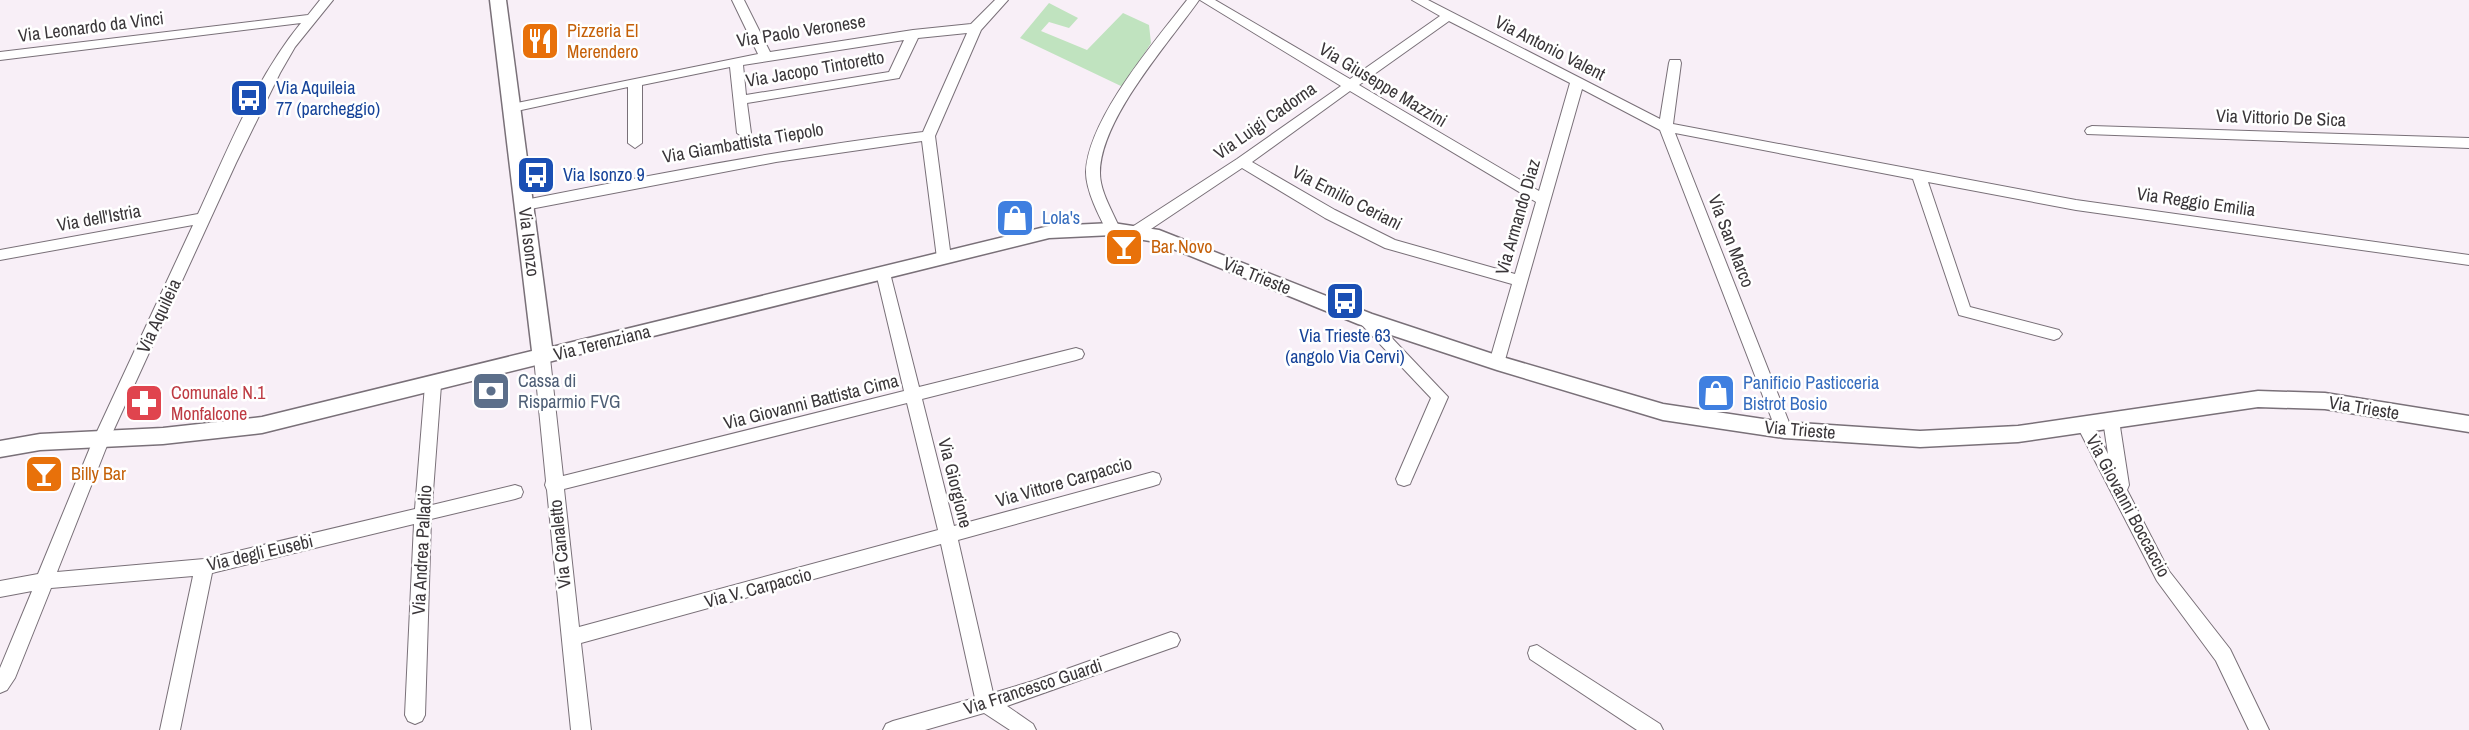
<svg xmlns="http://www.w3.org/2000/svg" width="2469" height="730" font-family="'Archivo Narrow',sans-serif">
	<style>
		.green { fill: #c0e3bf }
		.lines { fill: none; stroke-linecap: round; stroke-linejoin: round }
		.minor-casing { stroke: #797078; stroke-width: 2 }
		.tertiary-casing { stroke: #797078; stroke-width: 3 }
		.minor { fill: #fff; fill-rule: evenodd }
		.tertiary { fill: #fff; fill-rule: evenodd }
		.labels { text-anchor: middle; stroke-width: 5; stroke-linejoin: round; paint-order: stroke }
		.street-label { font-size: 18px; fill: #3a3639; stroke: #fff }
		.food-label { font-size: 18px; fill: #c56008; stroke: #fff; text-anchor: start }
		.transit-label { font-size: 18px; fill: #164399; stroke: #fff; text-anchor: start }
		.shop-label { font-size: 18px; fill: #366cbe; stroke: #fff; text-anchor: start }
		.service-label { font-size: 18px; fill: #4e5e75; stroke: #fff; text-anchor: start }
		.health-label { font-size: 18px; fill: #be3a42; stroke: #fff; text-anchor: start }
	</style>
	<rect width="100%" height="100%" fill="#f8eff7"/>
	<path class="green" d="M1049,3L1078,18L1069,28L1049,22L1041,31L1087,50L1123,13L1149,25L1151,43L1123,87L1020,38Z"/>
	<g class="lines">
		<defs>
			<g id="minor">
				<path d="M320,0H333L295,47L280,73L236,163L110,438L57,572L204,559L415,509L425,385L427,381H439L441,385L432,505L515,485L521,487L523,492L521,497L515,499L431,519L425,715L422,721L415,724L408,721L405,715L414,524L212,573L180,730H160L193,576L51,588L15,678L7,690L0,693V668L32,591L0,597V581L38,574L94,438L193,225L0,260V250L198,214C228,149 256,78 301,23L0,60V52L308,15Z"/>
				<path d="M732,0H744L770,52L913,30L971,24L995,0H1008L981,30L935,136L951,258L949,262H939L937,258L922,141L776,162L525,210L520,209L518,205L525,200C657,174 789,148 923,132L967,33L918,38L899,78L747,103L751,133L744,138L737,133L730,67L642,85V143L635,148L628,143V87L512,112L505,108L512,104L758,54ZM904,40L889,72L746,95L743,65Z"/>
				<path d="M1187,0H1199C1169,43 1100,119 1100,173C1100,192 1113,212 1120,229L1118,233H1108C1099,216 1086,191 1086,172C1088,119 1155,41 1187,0Z"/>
				<path d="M1200,0H1215L1350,79L1440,16L1412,0H1428L1660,119L1669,63L1670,60H1680L1681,63L1673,124L2076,200L2469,255V265L2076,210L1928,182L1970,307L2059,330L2062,334L2059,338L2054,340L1959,315L1913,179L1675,133L1792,430L1790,435H1778L1776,430L1660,130L1582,89L1503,367H1491L1489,363L1512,284L1385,248L1325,218L1242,168L1142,235H1132L1130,231L1132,227L1237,159L1341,86ZM1449,21L1570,83L1539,191L1359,85ZM1350,91L1536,202L1515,274L1395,240L1335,210L1252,162Z"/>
				<path d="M2092,126L2469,138V148L2087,134L2085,131L2087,128Z"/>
				<path d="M883,268L890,273L919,387L1076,348L1082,350L1084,354L1082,358L1076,360L922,399L954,526L1153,472L1159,474L1161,479L1159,484L1153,486L958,540L993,693L1033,681L1171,632L1177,634L1180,640L1177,646L1007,706L1033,724L1036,730H1010L984,713L925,730H883L886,724L893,721L975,698L941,544L581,643L591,730H571L547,490L545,485L546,481L534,358L536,354H548L550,358L563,476L904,391L876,273ZM907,403L938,530L579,627L564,489Z"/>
				<path d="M1365,313L1370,315L1448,397L1412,479L1410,484L1404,486L1398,484L1396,479L1431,398L1360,323L1357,319Z"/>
				<path d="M2111,413L2117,415L2119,420L2129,485L2127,490L2169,571L2230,649L2269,730H2249L2216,661L2157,581L2076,424L2078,419H2090L2108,454L2103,420L2105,415Z"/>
				<path d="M1537,645L1660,724L1663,730H1637L1530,659L1528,653L1530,647Z"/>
			</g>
			<path id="tertiary" d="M490,0H506L552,347L1049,226L1113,223L1159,230L1372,314L1499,356L1663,404L1784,422L1920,431L2018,426L2258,391L2325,393L2469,416V432L2325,409L2258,407L2018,442L1920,447L1784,438L1663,420L1497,370L1358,324L1156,242L1113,235L1049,238L262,433L163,444L40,450L0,457V441L40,434L163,428L262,417L532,351Z"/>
		</defs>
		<use href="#minor" class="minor-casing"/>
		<use href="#tertiary" class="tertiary-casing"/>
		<use href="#minor" class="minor"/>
		<use href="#tertiary" class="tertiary"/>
	</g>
	<defs>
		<symbol id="restaurant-square" viewBox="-11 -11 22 22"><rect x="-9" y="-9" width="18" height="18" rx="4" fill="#e8710a" stroke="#fff"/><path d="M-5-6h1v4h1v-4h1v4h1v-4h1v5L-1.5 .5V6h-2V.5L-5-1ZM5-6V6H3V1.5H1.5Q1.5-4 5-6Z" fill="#fff"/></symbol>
		<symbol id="bus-square" viewBox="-11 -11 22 22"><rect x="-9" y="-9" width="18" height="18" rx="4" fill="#1a4fb4" stroke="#fff"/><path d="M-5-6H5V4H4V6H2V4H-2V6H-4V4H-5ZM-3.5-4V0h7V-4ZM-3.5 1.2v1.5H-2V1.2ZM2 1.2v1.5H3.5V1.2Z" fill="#fff"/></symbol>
		<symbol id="shop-square" viewBox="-11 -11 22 22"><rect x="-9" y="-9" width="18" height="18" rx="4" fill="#3f7fe0" stroke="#fff"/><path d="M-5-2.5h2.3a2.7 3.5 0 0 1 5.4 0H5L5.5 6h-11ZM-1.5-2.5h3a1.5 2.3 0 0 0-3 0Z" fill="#fff"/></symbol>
		<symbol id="bar-square" viewBox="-11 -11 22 22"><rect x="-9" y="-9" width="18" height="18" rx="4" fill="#e8710a" stroke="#fff"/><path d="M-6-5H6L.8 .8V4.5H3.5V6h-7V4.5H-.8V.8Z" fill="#fff"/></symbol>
		<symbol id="bank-square" viewBox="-11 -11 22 22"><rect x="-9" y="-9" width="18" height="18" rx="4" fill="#5c6f8a" stroke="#fff"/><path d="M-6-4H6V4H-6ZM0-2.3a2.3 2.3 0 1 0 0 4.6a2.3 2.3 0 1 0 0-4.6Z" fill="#fff"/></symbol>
		<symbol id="pharmacy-square" viewBox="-11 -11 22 22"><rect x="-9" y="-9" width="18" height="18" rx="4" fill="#e0444e" stroke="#fff"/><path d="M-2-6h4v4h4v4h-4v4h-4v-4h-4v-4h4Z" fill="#fff"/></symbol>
	</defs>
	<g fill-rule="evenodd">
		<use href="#restaurant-square" x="518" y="19" width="44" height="44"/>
		<use href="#bus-square" x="227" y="76" width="44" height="44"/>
		<use href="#bus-square" x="514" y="153" width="44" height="44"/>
		<use href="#shop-square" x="993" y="196" width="44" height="44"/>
		<use href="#bar-square" x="1102" y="225" width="44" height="44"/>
		<use href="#bus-square" x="1323" y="279" width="44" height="44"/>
		<use href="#bank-square" x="469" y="369" width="44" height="44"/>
		<use href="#shop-square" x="1694" y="371" width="44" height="44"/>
		<use href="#pharmacy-square" x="122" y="381" width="44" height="44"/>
		<use href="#bar-square" x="22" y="452" width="44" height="44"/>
	</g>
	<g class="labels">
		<g class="street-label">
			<text transform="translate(91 27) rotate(-7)" y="6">Via Leonardo da Vinci</text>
			<text transform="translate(801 31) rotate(-9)" y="6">Via Paolo Veronese</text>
			<text transform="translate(1550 48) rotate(27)" y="6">Via Antonio Valent</text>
			<text transform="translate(815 69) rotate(-10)" y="6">Via Jacopo Tintoretto</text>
			<text transform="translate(1383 85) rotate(31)" y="6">Via Giuseppe Mazzini</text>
			<text transform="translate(2281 118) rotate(2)" y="6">Via Vittorio De Sica</text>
			<text transform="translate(1265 121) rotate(-35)" y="6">Via Luigi Cadorna</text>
			<text transform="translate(743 143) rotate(-10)" y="6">Via Giambattista Tiepolo</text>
			<text transform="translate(1347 198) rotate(27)" y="6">Via Emilio Ceriani</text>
			<text transform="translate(2196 202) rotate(8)" y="6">Via Reggio Emilia</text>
			<text transform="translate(1518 217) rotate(-74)" y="6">Via Armando Diaz</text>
			<text transform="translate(99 218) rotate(-10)" y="6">Via dell'Istria</text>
			<text transform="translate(1731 241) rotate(69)" y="6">Via San Marco</text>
			<text transform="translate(529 242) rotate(83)" y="6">Via Isonzo</text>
			<text transform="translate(1257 276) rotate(22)" y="6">Via Trieste</text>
			<text transform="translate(159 316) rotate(-65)" y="6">Via Aquileia</text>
			<text transform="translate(602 343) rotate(-14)" y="6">Via Terenziana</text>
			<text transform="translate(811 402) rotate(-14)" y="6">Via Giovanni Battista Cima</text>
			<text transform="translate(2364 408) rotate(9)" y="6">Via Trieste</text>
			<text transform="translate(1800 430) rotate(5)" y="6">Via Trieste</text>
			<text transform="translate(1064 482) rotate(-16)" y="6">Via Vittore Carpaccio</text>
			<text transform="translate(955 483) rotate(76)" y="6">Via Giorgione</text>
			<text transform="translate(2128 506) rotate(62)" y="6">Via Giovanni Boccaccio</text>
			<text transform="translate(560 544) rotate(-96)" y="6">Via Canaletto</text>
			<text transform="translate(422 550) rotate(-87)" y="6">Via Andrea Palladio</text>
			<text transform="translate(260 553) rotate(-13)" y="6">Via degli Eusebi</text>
			<text transform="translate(758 588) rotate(-15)" y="6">Via V. Carpaccio</text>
			<text transform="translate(1033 687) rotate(-18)" y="6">Via Francesco Guardi</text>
		</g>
		<g class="food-label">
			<text x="567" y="37">Pizzeria El<tspan x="567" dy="21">Merendero</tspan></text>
			<text x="1151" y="253">Bar Novo</text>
			<text x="71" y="480">Billy Bar</text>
		</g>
		<g class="transit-label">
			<text x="276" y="94">Via Aquileia<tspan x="276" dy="21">77 (parcheggio)</tspan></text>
			<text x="563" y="181">Via Isonzo 9</text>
			<text x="1345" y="342" text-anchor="middle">Via Trieste 63<tspan x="1345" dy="21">(angolo Via Cervi)</tspan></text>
		</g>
		<g class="shop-label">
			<text x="1042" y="224">Lola's</text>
			<text x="1743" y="389">Panificio Pasticceria<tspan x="1743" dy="21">Bistrot Bosio</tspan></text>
		</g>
		<g class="service-label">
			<text x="518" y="387">Cassa di<tspan x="518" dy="21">Risparmio FVG</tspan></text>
		</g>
		<g class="health-label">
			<text x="171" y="399">Comunale N.1<tspan x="171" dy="21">Monfalcone</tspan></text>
		</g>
	</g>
</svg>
